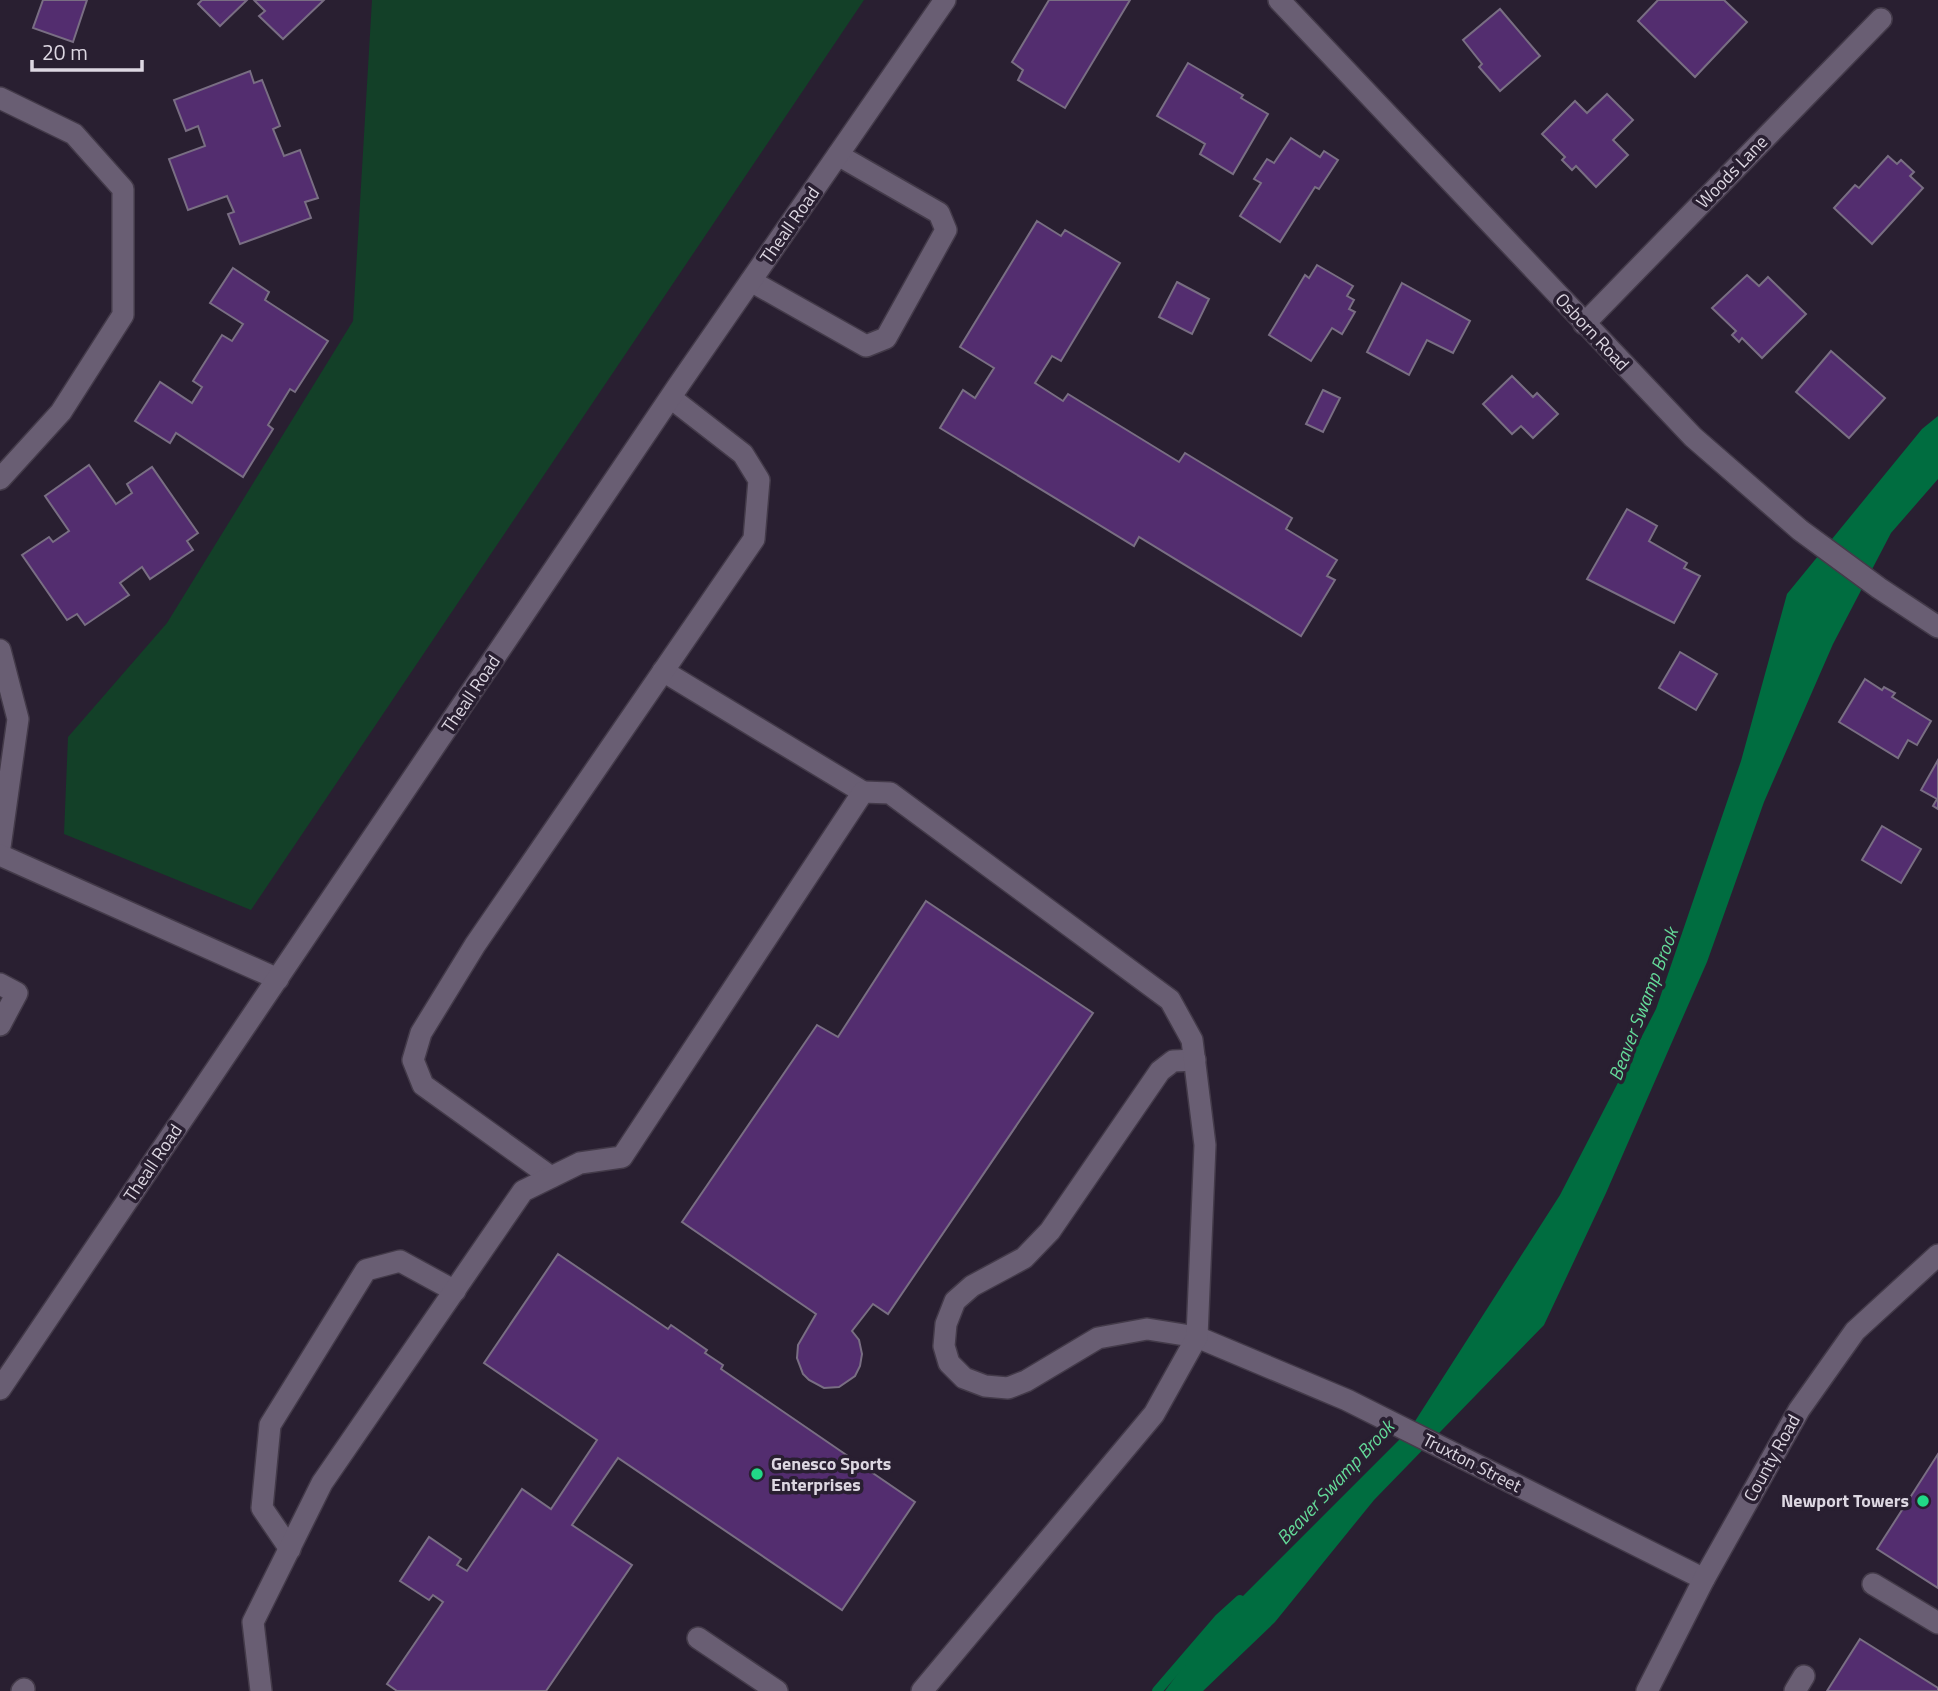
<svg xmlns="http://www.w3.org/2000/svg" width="1938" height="1691" font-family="'Titillium Web',sans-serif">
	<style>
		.green { fill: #134028 }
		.water { fill: #006d40 }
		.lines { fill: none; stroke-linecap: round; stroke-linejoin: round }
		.stream { stroke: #006d40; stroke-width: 10 }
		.building { fill: #532d6f; stroke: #796e83; stroke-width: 2 }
		.minor-casing { stroke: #433a49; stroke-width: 24 }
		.minor { stroke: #695e73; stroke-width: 21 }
		.poi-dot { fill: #21d887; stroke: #291f31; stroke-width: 2.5 }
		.labels { text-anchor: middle; stroke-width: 7; stroke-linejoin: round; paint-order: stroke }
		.street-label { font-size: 18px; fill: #ddd7e2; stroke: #291f31 }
		.poi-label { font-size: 18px; font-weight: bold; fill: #ddd7e2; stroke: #291f31; text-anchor: start }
		.water-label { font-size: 19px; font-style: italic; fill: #64da99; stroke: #291f31 }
	</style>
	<rect width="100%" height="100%" fill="#291f31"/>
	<path class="green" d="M372,0H864L251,910L64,834L68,737L167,623L353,321Z"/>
	<path class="water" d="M1938,416V479L1891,533L1833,644L1764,802L1707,962L1606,1193L1544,1325L1374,1500L1275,1622L1203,1691H1165L1211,1628L1410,1429L1560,1195L1656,1009L1741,761L1787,594L1922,429Z"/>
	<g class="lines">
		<path class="stream" d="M1157,1691L1219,1619L1240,1600"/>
	</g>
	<g class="building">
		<path d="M43,0H87L73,42L33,28Z"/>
		<path d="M202,0H247L220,26L198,4Z"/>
		<path d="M254,0H324L283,39L259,16L265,11Z"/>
		<path d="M1049,0H1130L1065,108L1018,80L1023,70L1012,62Z"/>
		<path d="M1658,0H1724L1747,22L1695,77L1638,21Z"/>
		<path d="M1500,9L1540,56L1500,91L1479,67L1482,64L1463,40Z"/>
		<path d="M1188,63L1243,95L1241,98L1268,114L1233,174L1200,154L1205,144L1157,116Z"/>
		<path d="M250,71L254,83L262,80L280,126L273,129L284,156L300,150L318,198L305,202L311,218L240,244L228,214L234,212L227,196L188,210L169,159L205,146L198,126L186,131L174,100Z"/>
		<path d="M1607,94L1633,120L1613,140L1628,155L1596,187L1576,166L1572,170L1562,160L1565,157L1542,134L1575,101L1587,113Z"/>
		<path d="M1291,138L1320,157L1324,151L1338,160L1319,189L1315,187L1280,242L1240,216L1261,183L1254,179L1267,159L1274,163Z"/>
		<path d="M1888,156L1897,164L1901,160L1914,172L1910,176L1923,188L1872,244L1834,208L1855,185L1859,188Z"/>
		<path d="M1037,221L1061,236L1065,230L1120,263L1061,361L1052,356L1035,383L1063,401L1068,394L1179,462L1185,453L1292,518L1286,529L1337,560L1327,576L1335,580L1301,636L1139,537L1134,546L940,428L963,390L975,398L994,368L960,347Z"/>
		<path d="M1317,265L1353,286L1347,296L1354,300L1349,309L1355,312L1342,334L1332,328L1311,361L1269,335L1305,275L1309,278Z"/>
		<path d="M233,268L269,292L265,300L328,341L295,392L290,389L268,425L273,429L243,477L176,433L170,443L135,421L160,382L192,403L202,387L193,381L222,335L232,341L243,324L210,303Z"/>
		<path d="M1747,275L1759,286L1768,277L1806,314L1762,358L1742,338L1739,342L1732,335L1736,331L1712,308Z"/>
		<path d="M1177,282L1209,299L1192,334L1159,317Z"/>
		<path d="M1402,283L1470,321L1453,353L1427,340L1409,375L1367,352Z"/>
		<path d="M1831,351L1885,398L1849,438L1796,392Z"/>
		<path d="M1512,376L1533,397L1537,393L1558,414L1533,438L1521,426L1512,434L1483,404Z"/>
		<path d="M1323,390L1340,398L1323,432L1306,424Z"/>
		<path d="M89,465L116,504L132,493L127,484L152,467L198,533L187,541L193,550L150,579L142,567L120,583L129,595L85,625L77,614L67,620L22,555L49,537L53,542L69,531L45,496Z"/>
		<path d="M1627,509L1657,526L1649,541L1687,563L1684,568L1700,576L1674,623L1587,579Z"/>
		<path d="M1680,652L1717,674L1696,710L1659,688Z"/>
		<path d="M1865,679L1882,690L1884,687L1895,693L1892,697L1931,721L1917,745L1908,740L1898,758L1839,722Z"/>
		<path d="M1938,760V809L1933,806L1937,799L1921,790Z"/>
		<path d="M1882,826L1921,849L1901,883L1862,860Z"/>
		<path d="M926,901L1093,1013L888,1314L873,1304L852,1331L859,1340L862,1354L860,1366L855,1376L839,1387L824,1388L809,1380L803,1374L797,1358L798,1345L816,1314L682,1222L817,1025L838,1037Z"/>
		<path d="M558,1254L668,1329L671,1325L707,1350L705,1353L723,1365L721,1369L915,1502L842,1610L618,1458L572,1525L632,1565L546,1691H397L387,1684L443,1602L433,1595L429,1600L400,1581L429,1537L461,1559L457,1565L467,1571L522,1489L551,1509L597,1440L484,1363Z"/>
		<path d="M1938,1454V1588L1877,1549Z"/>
		<path d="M1860,1639L1938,1688V1691H1827Z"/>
	</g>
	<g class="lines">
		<defs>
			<g id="minor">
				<path d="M1279,0L1693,437L1800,530L1879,588L1938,627"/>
				<path d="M0,98L74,134L123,189V315L61,412L0,479"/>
				<path d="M751,281L866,346L886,338L946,230L939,213L838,155"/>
				<path d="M1584,324L1881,19"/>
				<path d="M0,650L18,719L0,847"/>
				<path d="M663,671L863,792"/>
				<path d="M0,855L278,979"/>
				<path d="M0,984L17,993L0,1025"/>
				<path d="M1195,1060L1173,1061L1160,1071L1050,1231L1024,1258L972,1286L955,1301L946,1324L944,1346L949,1363L964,1378L985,1386L1008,1388L1026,1381L1098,1338L1147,1329L1197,1337L1347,1400L1704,1579"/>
				<path d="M551,1177L423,1085L413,1060L421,1033L475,945L754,539L759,480L743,454L671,398"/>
				<path d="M0,1389L678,386L945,0"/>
				<path d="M290,1549L262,1508L270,1425L366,1270L400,1261L455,1291"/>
				<path d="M1873,1584L1938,1623"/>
				<path d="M698,1638L777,1691"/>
				<path d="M22,1691L24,1689"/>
				<path d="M261,1691L253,1622L322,1483L523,1191L580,1163L622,1157L863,792L890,793L1170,1000L1192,1040L1205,1145L1197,1337L1154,1414L922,1691"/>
				<path d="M1647,1691L1704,1579L1799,1410L1855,1331L1938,1255"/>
				<path d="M1795,1691L1804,1676"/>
			</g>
		</defs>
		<use href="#minor" class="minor-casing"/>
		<use href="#minor" class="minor"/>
	</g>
	<g class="poi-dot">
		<circle cx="757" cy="1474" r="7"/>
		<circle cx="1923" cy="1501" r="7"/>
	</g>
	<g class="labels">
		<g class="street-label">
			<text transform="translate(1732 172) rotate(-46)" y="6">Woods Lane</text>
			<text transform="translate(790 225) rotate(-55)" y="6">Theall Road</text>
			<text transform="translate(1592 332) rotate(47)" y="6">Osborn Road</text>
			<text transform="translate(471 694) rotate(-56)" y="6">Theall Road</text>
			<text transform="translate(153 1163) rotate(-56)" y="6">Theall Road</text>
			<text transform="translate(1772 1458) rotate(-61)" y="6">County Road</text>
			<text transform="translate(1472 1463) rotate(27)" y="6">Truxton Street</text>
		</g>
		<g class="poi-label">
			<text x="771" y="1470">Genesco Sports<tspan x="771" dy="21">Enterprises</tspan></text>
			<text x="1909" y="1507" text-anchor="end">Newport Towers</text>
		</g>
		<g class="water-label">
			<text transform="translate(1643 1004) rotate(-69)" y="7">Beaver Swamp Brook</text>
			<text transform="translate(1335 1482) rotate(-47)" y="7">Beaver Swamp Brook</text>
		</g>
	</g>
	<path d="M32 60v10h110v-10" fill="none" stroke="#ddd7e2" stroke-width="3.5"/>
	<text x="42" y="60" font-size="21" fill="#ddd7e2" stroke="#291f31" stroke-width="5" paint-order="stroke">20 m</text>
</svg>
